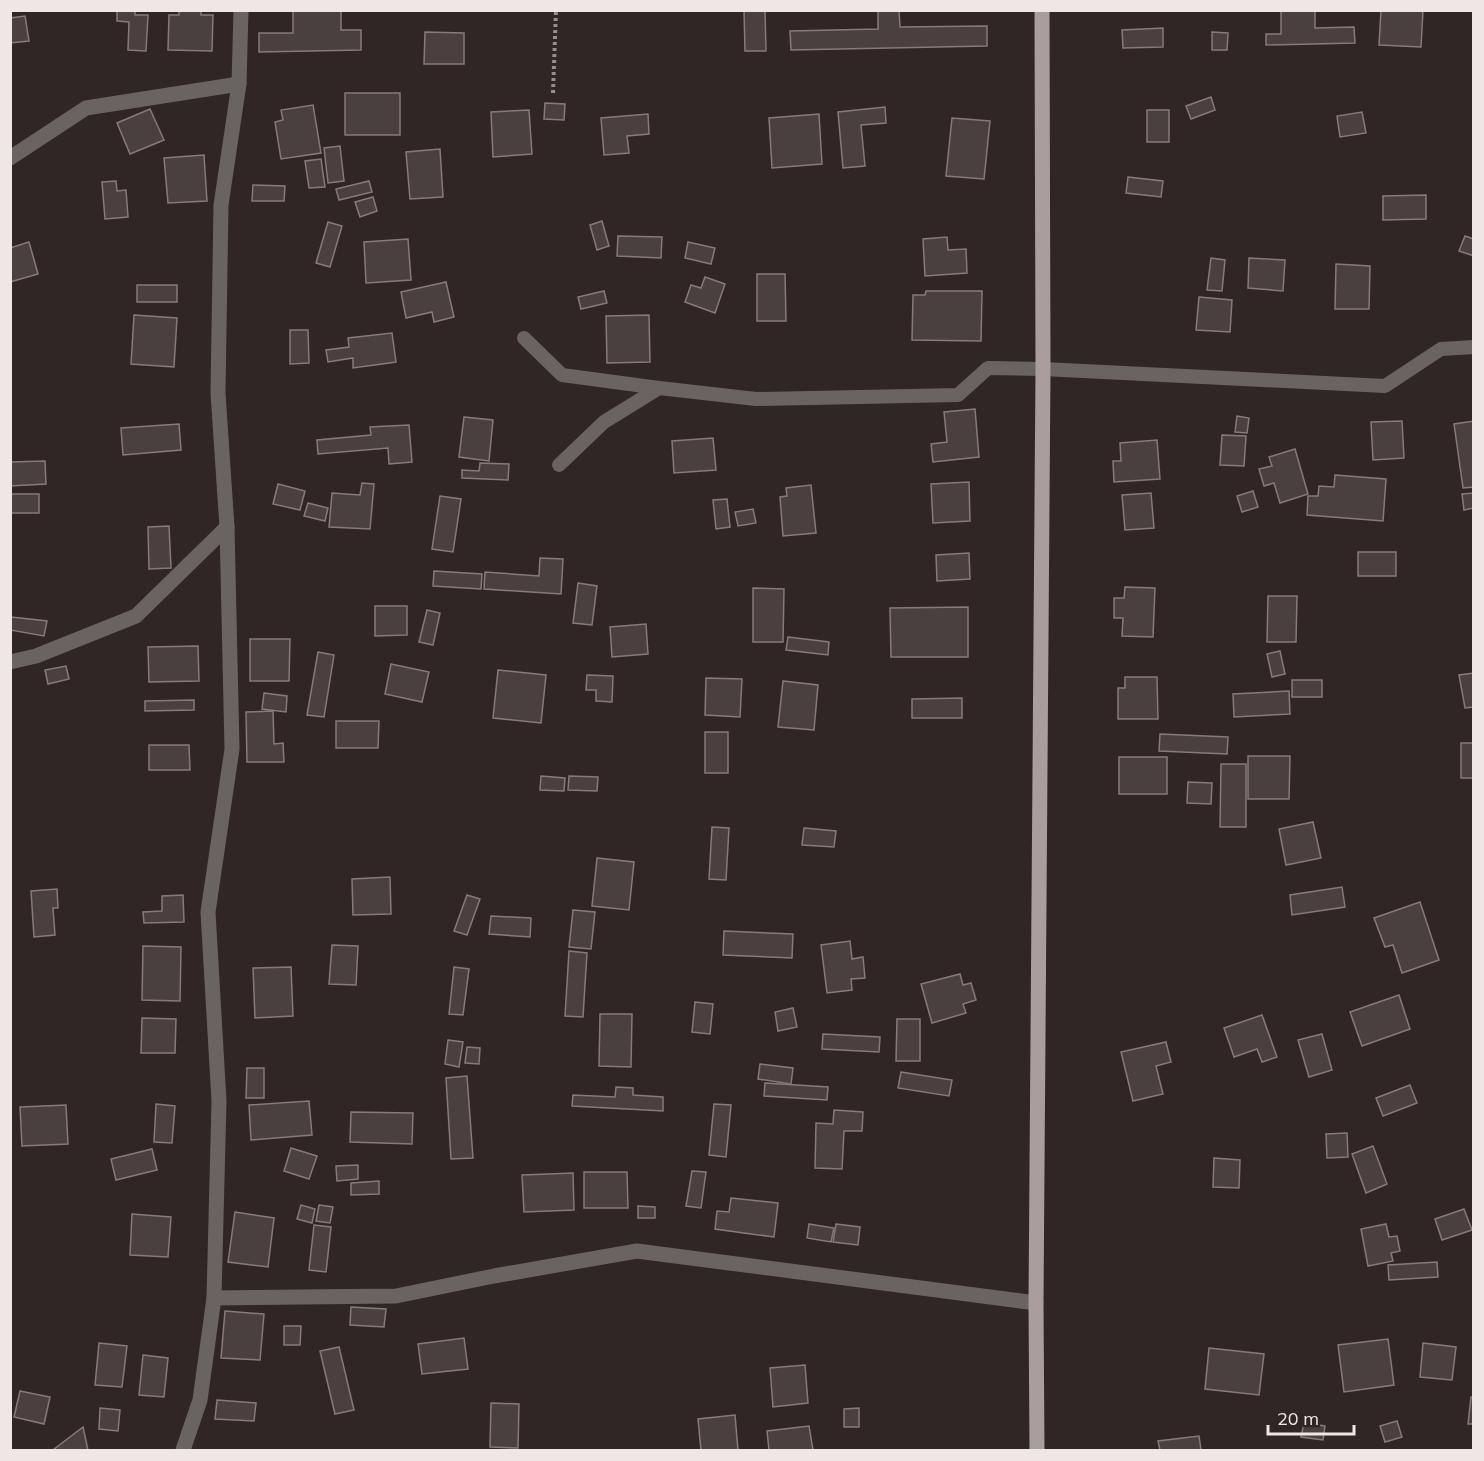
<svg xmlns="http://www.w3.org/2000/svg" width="1484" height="1461" font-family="Mulish,sans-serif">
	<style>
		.building { fill: #4a403d; stroke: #877b79; stroke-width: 1.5 }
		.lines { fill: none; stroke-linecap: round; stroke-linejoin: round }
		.path { stroke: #988f8d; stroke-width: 4; stroke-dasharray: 3 3; stroke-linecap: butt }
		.service { stroke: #696462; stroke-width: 14 }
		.minor { stroke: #696462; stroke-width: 15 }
		.primary { stroke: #a99e9b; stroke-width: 15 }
	</style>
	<rect width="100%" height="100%" fill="#302624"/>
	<g class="building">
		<path d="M117,10H135V15H148L146,51L128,50L129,22L117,21Z"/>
		<path d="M179,10H201V15H213L212,51L168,50L169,15H179Z"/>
		<path d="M293,10H341V30H361V50L259,52V33H293Z"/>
		<path d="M744,10H765L766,51H745Z"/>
		<path d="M878,10H899L900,27L987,26V46L791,50L790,31L878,29Z"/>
		<path d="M1281,10H1315V28L1354,27L1355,43L1266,45V34H1281Z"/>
		<path d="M1381,10H1423L1421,47L1379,45Z"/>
		<path d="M25,16L29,41L10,43V18Z"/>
		<path d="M1163,28V47L1123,48L1122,30Z"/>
		<path d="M425,32L464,33V64H424Z"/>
		<path d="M1212,32L1228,33L1227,50H1212Z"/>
		<rect x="345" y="93" width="55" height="42"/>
		<path d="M1211,97L1215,110L1191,119L1186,106Z"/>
		<path d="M545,103L565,104L564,120L544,119Z"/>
		<path d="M313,105L321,153L281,159L275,122L283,120L281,110Z"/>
		<path d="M885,107L886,123L861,125L865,166L843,168L838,112Z"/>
		<path d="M150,109L164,140L130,154L117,123Z"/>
		<path d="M529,110L532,154L493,157L491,112Z"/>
		<rect x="1147" y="110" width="22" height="32"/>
		<path d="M1362,112L1366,133L1340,137L1337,116Z"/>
		<path d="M648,114L649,134L627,136L629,153L604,155L601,118Z"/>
		<path d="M819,114L822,164L772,168L769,118Z"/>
		<path d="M952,118L990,121L984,179L946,176Z"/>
		<path d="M340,146L344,181L328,183L324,148Z"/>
		<path d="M440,149L443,197L410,199L406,152Z"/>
		<path d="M204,155L207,201L168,203L164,158Z"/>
		<path d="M321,159L325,187L309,188L305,161Z"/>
		<path d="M1128,177L1163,181L1161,197L1126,193Z"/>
		<path d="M116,181L117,191L126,190L128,217L105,219L102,182Z"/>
		<path d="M369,181L372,192L339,200L336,189Z"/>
		<path d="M253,185L285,186L284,201H252Z"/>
		<path d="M1426,195V219L1383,220V196Z"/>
		<path d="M373,197L377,211L360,217L355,202Z"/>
		<path d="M602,221L609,246L597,250L590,225Z"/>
		<path d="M328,222L342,226L330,267L316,263Z"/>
		<path d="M618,236L662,237L661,258L617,256Z"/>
		<path d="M1465,236L1474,239V256L1459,251Z"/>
		<path d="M947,237L948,250L966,249L967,273L925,276L923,239Z"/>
		<path d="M408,239L411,280L366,283L364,242Z"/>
		<path d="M29,242L38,274L10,282V248Z"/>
		<path d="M688,242L715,248L711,264L685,258Z"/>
		<path d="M1211,258L1225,260L1222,291L1207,290Z"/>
		<path d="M1249,258L1285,260L1283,291L1248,288Z"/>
		<path d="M1336,264L1370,266L1369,309H1335Z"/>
		<path d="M757,274H785L786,321H757Z"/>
		<path d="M705,277L725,284L715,313L685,302L691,285L701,288Z"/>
		<path d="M446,282L454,317L434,322L432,312L406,318L401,292Z"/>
		<rect x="137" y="285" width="40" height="17"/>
		<path d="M604,291L607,303L581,309L578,297Z"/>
		<path d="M926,291H982L981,341L912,340L913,295H925Z"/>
		<path d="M1199,297L1232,300L1230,332L1196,330Z"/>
		<path d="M134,315L177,318L174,367L131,364Z"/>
		<path d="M649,315L650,362L607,363L606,316Z"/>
		<path d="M290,330H308L309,363L290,364Z"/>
		<path d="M392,333L396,362L353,368V358L328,362L326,350L349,347L348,338Z"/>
		<path d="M975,409L979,457L933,462L931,444L947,442L944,412Z"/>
		<path d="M1237,416L1249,418L1247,433L1235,432Z"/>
		<path d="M464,417L493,420L489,461L459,457Z"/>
		<path d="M1402,421L1404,458L1373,460L1371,422Z"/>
		<path d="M1474,421V487L1463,488L1454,424Z"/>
		<path d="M179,424L181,450L123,455L121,428Z"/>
		<path d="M409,425L412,462L389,464L388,448L318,454L317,440L371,435L370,427Z"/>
		<path d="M1222,435L1246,436L1244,466L1220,465Z"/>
		<path d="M713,438L716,470L674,473L672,441Z"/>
		<path d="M1157,440L1160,479L1114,482L1113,461H1121L1120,443Z"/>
		<path d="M1295,449L1308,494L1280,503L1274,483L1264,486L1259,469L1272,466L1269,457Z"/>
		<path d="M45,461L46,484L10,486V462Z"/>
		<path d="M480,463L509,464L508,480L462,478V470L479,471Z"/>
		<path d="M1335,475L1386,479L1383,521L1307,515L1308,496H1318L1319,486L1334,487Z"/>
		<path d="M969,482L970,521L933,523L931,484Z"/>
		<path d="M362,483L374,484L370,529L329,527L332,493L360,495Z"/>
		<path d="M278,484L305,491L300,510L273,504Z"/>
		<path d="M811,485L816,533L783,536L780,497L787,496L786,488Z"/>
		<path d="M1253,491L1258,507L1242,512L1237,496Z"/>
		<path d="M1151,493L1154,528L1125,530L1122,495Z"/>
		<path d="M1474,493V508L1464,510L1462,494Z"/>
		<rect x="10" y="494" width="29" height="19"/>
		<path d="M440,496L461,499L453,552L432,549Z"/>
		<path d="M727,499L730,527L716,529L713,500Z"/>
		<path d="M308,503L328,508L325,521L304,516Z"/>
		<path d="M753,509L756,523L738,526L735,512Z"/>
		<path d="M169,526L171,568L149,569L148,527Z"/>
		<rect x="1358" y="552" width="38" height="24"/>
		<path d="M969,553L970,579L937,581L936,555Z"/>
		<path d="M540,558L563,559L561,594L484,589L485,572L539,576Z"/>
		<path d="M434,571L482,574L481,589L433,586Z"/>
		<path d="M578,583L597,586L592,625L573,623Z"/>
		<path d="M1125,587L1155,588L1153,637L1122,636L1123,618H1114V598H1124Z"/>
		<path d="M753,588L784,589L783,642H753Z"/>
		<path d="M1268,596H1297L1296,642H1267Z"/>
		<path d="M375,606H407V635L375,636Z"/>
		<path d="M968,607V657H891L890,608Z"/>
		<path d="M427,610L440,613L433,645L419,642Z"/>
		<path d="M11,617L47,621L44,636L10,630Z"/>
		<path d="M646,624L648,654L612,657L610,627Z"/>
		<path d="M788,637L829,642L828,655L786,650Z"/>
		<path d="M250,639H290L289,681H250Z"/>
		<path d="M198,646L199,681L149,682L148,647Z"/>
		<path d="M1280,651L1285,674L1272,677L1267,654Z"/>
		<path d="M318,652L334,655L324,717L307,715Z"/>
		<path d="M391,664L429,672L422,702L385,694Z"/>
		<path d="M66,666L69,679L48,684L45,670Z"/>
		<path d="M498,670L546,675L541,723L493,718Z"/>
		<path d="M1474,673V707L1465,708L1459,675Z"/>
		<path d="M587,675L613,676L612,702L596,701V690H586Z"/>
		<path d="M1125,677H1157L1158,719H1118V688H1125Z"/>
		<path d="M706,678L742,679L740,717L705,715Z"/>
		<rect x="1292" y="680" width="30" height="17"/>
		<path d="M783,681L818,685L814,730L778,727Z"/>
		<path d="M1289,691L1290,714L1234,717L1233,694Z"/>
		<path d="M264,693L287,696L286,712L262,709Z"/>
		<path d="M962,698V718H912V699Z"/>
		<path d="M194,700V710L145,711V701Z"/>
		<path d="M273,711L274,744L283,743L284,762H247L246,712Z"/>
		<path d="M336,721H379L378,748H336Z"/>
		<rect x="705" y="732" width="23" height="41"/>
		<path d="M1160,734L1228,737L1227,754L1159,751Z"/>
		<rect x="1461" y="743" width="13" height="35"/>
		<path d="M149,745H189L190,770H149Z"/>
		<path d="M1248,756H1290L1289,799H1248Z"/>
		<rect x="1119" y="757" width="48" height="37"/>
		<path d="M1221,764H1246V827H1220Z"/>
		<path d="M541,776L565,778L564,791L540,790Z"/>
		<path d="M569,776L598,777L597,791L568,790Z"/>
		<path d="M1188,782L1212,783L1211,804L1187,803Z"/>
		<path d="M1313,822L1321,858L1286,865L1279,829Z"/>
		<path d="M712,827L729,828L726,880L709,879Z"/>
		<path d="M804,828L836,831L834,847L802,845Z"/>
		<path d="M597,858L634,862L629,910L592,906Z"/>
		<path d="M390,877L391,914L353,915L352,879Z"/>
		<path d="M1342,887L1345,907L1292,915L1290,895Z"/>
		<path d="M57,889L58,908H53L55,935L34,937L31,891Z"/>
		<path d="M183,895L184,922L144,923L143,912L162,911V896Z"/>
		<path d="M467,895L480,899L467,935L454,931Z"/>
		<path d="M1420,902L1439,960L1402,973L1393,945L1385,947L1374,918Z"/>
		<path d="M573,910L595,912L591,949L569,947Z"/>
		<path d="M491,916L531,918L530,937L489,934Z"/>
		<path d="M724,931L793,934L792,958L723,955Z"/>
		<path d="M850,941L852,959L863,957L865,978L851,979L852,990L827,993L821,945Z"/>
		<path d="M332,945L358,946L356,985L329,984Z"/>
		<path d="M143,946L181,947L180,1001L142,1000Z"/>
		<path d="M569,951L587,953L583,1017L565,1016Z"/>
		<path d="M291,967L293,1016L255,1018L253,968Z"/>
		<path d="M454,967L469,969L463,1015L449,1014Z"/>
		<path d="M960,974L963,985L971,983L976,1000L963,1004L966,1013L932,1023L921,984Z"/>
		<path d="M1399,995L1410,1029L1362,1046L1350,1012Z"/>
		<path d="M695,1002L713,1004L710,1034L692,1032Z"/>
		<path d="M793,1008L797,1027L778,1031L775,1012Z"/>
		<path d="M600,1014H632L631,1067L599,1066Z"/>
		<path d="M1262,1015L1277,1057L1262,1062L1257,1049L1234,1057L1224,1028Z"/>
		<path d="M142,1018L176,1019L175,1053H141Z"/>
		<path d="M897,1019H920V1061H896Z"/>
		<path d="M823,1034L880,1037L879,1052L822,1049Z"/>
		<path d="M1322,1034L1332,1070L1309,1077L1298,1040Z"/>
		<path d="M448,1040L463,1042L459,1067L445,1064Z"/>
		<path d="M1166,1042L1171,1062L1156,1066L1163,1094L1133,1101L1121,1052Z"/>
		<path d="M467,1047L480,1048L479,1064L465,1063Z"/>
		<path d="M760,1064L793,1068L791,1084L758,1079Z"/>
		<path d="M247,1068H264V1098H246Z"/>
		<path d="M901,1072L952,1080L949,1096L898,1088Z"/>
		<path d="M467,1076L473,1158L451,1159L446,1078Z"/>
		<path d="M765,1083L828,1087L827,1100L764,1096Z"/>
		<path d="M1410,1085L1417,1103L1383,1116L1376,1098Z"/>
		<path d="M616,1087L633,1088V1095L663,1097V1111L572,1106L573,1095L615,1097Z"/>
		<path d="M309,1101L312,1135L251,1140L249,1105Z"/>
		<path d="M156,1104L175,1106L172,1143L154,1142Z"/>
		<path d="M714,1104L731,1105L726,1157L709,1155Z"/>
		<path d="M66,1105L68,1144L22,1146L20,1107Z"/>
		<path d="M834,1110L863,1112L862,1131H844L842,1169L815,1168L816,1123L833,1124Z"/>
		<path d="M351,1112L413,1113L412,1144L350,1142Z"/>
		<path d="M1347,1133L1348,1157L1327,1158L1326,1134Z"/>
		<path d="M1373,1146L1387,1184L1366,1193L1352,1154Z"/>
		<path d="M291,1148L317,1156L309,1179L284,1171Z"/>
		<path d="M152,1149L157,1170L116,1180L111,1159Z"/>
		<path d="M1214,1158L1240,1160L1239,1188L1213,1187Z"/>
		<path d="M358,1165V1179L337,1181L336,1166Z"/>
		<path d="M692,1171L706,1172L701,1208L686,1206Z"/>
		<path d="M584,1172H627L628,1208H584Z"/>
		<path d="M573,1173L574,1210L524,1212L522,1175Z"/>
		<path d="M379,1181V1194L351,1195V1183Z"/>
		<path d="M731,1198L778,1203L774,1237L715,1229L717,1211L729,1212Z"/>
		<path d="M301,1205L315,1209L312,1223L297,1219Z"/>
		<path d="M319,1205L333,1207L330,1223L316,1221Z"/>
		<path d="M638,1206L655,1207V1218H638Z"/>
		<path d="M1464,1209L1472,1230L1442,1240L1435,1219Z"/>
		<path d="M235,1212L274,1218L268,1267L228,1262Z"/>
		<path d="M132,1214L171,1217L168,1257L130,1255Z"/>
		<path d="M809,1224L834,1228L831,1242L807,1238Z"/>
		<path d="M836,1224L860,1227L858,1245L833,1242Z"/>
		<path d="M1386,1224L1389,1237L1397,1236L1400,1251L1391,1253L1393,1261L1368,1266L1361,1229Z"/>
		<path d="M314,1225L331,1227L326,1272L309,1270Z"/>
		<path d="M1437,1262L1438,1277L1389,1280L1388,1265Z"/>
		<path d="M351,1307L386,1309L384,1327L350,1325Z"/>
		<path d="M225,1311L264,1314L260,1360L221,1358Z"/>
		<path d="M284,1326H301L300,1345H284Z"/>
		<path d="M464,1338L468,1369L422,1374L418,1344Z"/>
		<path d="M1388,1339L1394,1385L1344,1392L1338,1345Z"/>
		<path d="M99,1343L127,1346L122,1387L95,1385Z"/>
		<path d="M1423,1343L1456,1347L1452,1380L1420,1377Z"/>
		<path d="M339,1347L354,1410L335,1414L320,1351Z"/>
		<path d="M1209,1348L1264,1354L1259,1395L1205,1389Z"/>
		<path d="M143,1355L168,1358L164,1397L139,1395Z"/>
		<path d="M805,1365L808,1403L773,1407L770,1368Z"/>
		<path d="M20,1391L50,1397L44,1424L14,1417Z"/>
		<path d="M1471,1397H1474V1424H1468Z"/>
		<path d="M217,1400L256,1403L254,1421L215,1419Z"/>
		<path d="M491,1403L519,1404L518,1448L490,1447Z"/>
		<path d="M100,1408L120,1410L118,1431L99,1429Z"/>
		<path d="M859,1408V1427H844V1409Z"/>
		<path d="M735,1415L738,1450H701L698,1419Z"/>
		<path d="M1397,1421L1402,1437L1385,1442L1380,1426Z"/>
		<path d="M1304,1423L1325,1426L1323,1440L1301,1437Z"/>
		<path d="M809,1426L813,1450H769L767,1431Z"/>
		<path d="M83,1427L88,1450H53Z"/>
		<path d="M1199,1436L1201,1450H1160L1158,1441Z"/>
	</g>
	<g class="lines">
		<path class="path" d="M553,93L556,10"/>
		<g class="service">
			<path d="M524,338L562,375L659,388L756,399L958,395L988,368L1043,369L1385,386L1441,349L1474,347"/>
			<path d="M559,465L604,422L659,388"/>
		</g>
		<g class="minor">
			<path d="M241,10L239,84L221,205L218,393L227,527L232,749L208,912L219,1101L214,1298L396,1296L494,1276L637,1251L1036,1303"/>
			<path d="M10,158L86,108L239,84"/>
			<path d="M10,662L36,656L136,616L227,527"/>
			<path d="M183,1450L200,1400L214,1298"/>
		</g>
		<path class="primary" d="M1037,1450L1036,1303L1043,369L1042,10"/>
	</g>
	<rect width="1484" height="1461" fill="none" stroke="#eee7e5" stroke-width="24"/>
	<path d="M1268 1425v9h86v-9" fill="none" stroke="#eee7e5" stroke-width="3"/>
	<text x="1277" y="1425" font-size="18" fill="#eee7e5" stroke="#302624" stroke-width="4.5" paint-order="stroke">20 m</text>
</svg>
